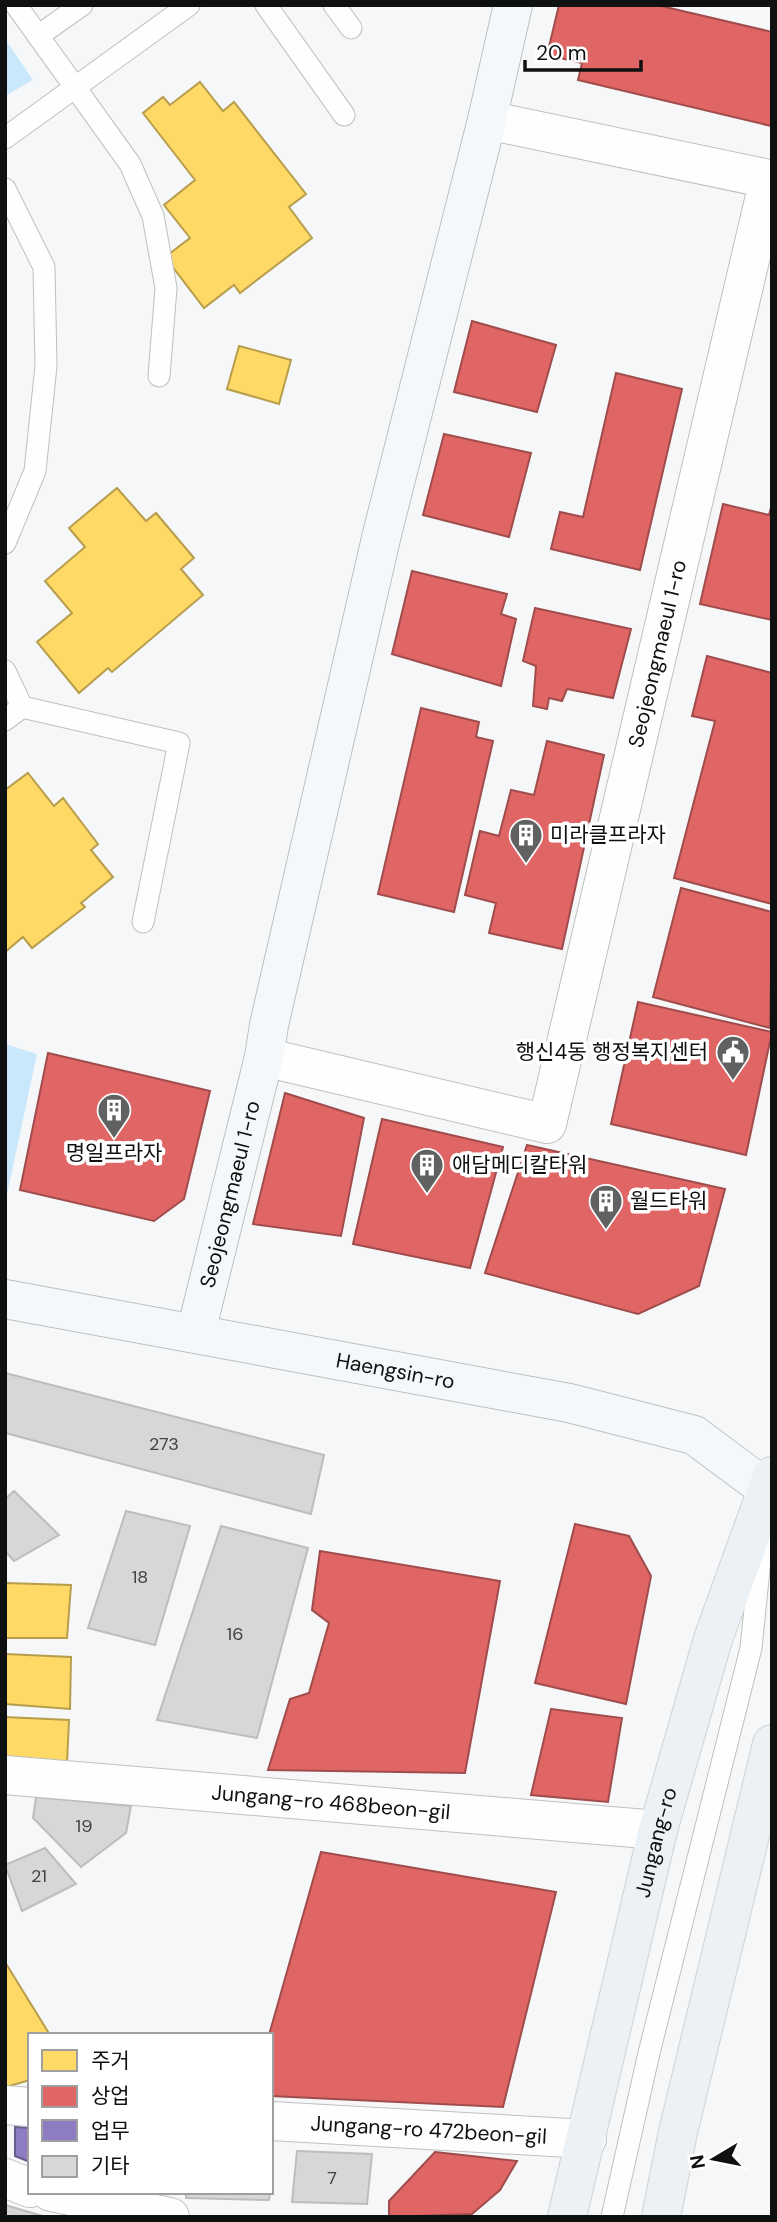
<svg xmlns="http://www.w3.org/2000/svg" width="777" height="2222" font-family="'DM Sans','Noto Sans KR',sans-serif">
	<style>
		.green { fill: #cae8fb }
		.homes { fill: #ffd966; stroke: #b79d4c; stroke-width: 2 }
		.shops { fill: #e06666; stroke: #a14c4c; stroke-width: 2 }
		.offices { fill: #8e7cc3; stroke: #685c8d; stroke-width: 2 }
		.building { fill: #d6d7d8; stroke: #bcbdbe; stroke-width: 2 }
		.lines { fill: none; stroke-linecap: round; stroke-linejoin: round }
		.lane-casing { stroke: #bfc0c0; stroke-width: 23 }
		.street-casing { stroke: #bfc0c0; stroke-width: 40 }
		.secondary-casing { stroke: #bfc0c0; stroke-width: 40 }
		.primary-casing { stroke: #d0d1d2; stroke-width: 40 }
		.lane { stroke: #fefefe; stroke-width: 21 }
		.street { stroke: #fefefe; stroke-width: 38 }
		.secondary { stroke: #f5f8fa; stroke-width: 38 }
		.primary { stroke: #ecf1f5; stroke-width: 38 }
		.labels { text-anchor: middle; stroke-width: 7; stroke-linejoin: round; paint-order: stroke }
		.number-label { font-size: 18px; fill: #414242 }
		.street-label { font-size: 21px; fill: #0f1010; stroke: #fff }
		.poi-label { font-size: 21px; fill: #0f1010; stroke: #fff; text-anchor: start }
	</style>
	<rect width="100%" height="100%" fill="#f5f7f8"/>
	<g class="green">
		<path d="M5,39L33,80L5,96Z"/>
		<path d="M5,1044L37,1054L5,1204Z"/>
	</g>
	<g class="homes">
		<path d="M200,82L223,111L234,102L306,194L289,207L312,238L240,293L234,285L204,308L165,257L190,238L164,205L195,180L143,113L163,97L170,105Z"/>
		<path d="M239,346L291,360L279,404L227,389Z"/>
		<path d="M117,488L146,521L156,513L194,558L181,569L203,595L112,672L108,668L79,693L37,642L72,613L45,581L85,547L69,528Z"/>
		<path d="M28,773L54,806L63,798L98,844L91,850L113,877L81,903L85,907L32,948L23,937L5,952V790Z"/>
		<path d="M5,1583L71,1585L67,1638H6Z"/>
		<path d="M5,1654L71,1657L70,1709L5,1704Z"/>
		<path d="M5,1717L69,1720L67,1763L5,1759Z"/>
		<path d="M5,1962L50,2035H30V2080L6,2087Z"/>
	</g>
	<g class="shops">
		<path d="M559,5H657L772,32L771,126L578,80L582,63L547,55Z"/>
		<path d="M472,321L556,345L537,412L454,392Z"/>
		<path d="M616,373L682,389L640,570L551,549L560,512L583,517Z"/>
		<path d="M444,434L531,453L509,537L423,515Z"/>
		<path d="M723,504L769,515L772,504V620L700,604Z"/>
		<path d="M412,571L507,594L501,614L516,619L501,686L392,654Z"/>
		<path d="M535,608L631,629L613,698L567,689L562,701L549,698L547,709L533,706L536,666L523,661Z"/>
		<path d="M707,656L772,673V904L674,878L715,721L692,716Z"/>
		<path d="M421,708L479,722L476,737L493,741L454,912L378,894Z"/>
		<path d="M547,741L604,755L562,949L489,933L496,903L465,895L480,831L499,836L511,790L534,795Z"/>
		<path d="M681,888L772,912L770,1028L653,997Z"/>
		<path d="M638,1002L772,1032L746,1155L611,1124Z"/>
		<path d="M48,1053L210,1091L184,1199L154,1221L20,1190Z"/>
		<path d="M285,1093L364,1118L341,1236L253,1224Z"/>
		<path d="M382,1119L503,1147L470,1268L353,1244Z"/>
		<path d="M527,1145L725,1189L699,1286L638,1314L485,1273Z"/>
		<path d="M575,1524L629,1536L651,1576L626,1704L535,1683Z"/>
		<path d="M320,1551L500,1581L465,1773L268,1770L290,1699L309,1693L329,1623L312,1610Z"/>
		<path d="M551,1709L622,1718L608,1802L531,1795Z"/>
		<path d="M321,1852L556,1892L503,2107L271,2096V2035H269Z"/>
		<path d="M435,2152L517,2161L500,2190L472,2214L389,2217V2201Z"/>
	</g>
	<path class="offices" d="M15,2127L30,2128V2162L15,2156Z"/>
	<g class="building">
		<path d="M5,1373L324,1455L311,1514L5,1433Z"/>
		<path d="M14,1491L59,1535L14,1561L5,1551V1499Z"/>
		<path d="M126,1511L190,1526L155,1645L88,1628Z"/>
		<path d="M221,1526L308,1548L257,1738L157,1720Z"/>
		<path d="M36,1797L131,1806L126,1833L81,1867L33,1818Z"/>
		<path d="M45,1848L76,1884L22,1911L5,1865Z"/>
		<path d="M297,2151L372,2154L367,2204L292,2202Z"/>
		<path d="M186,2192H270L269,2200L186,2198Z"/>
		<path d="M5,2205L46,2217H5Z"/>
	</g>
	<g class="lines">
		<defs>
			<g id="lane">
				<path d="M16,5L130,164L153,216L166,288L159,376"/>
				<path d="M266,5L344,115"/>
				<path d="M334,5L351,28"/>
				<path d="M38,36L82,5"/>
				<path d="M5,138L189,5"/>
				<path d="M5,189L44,267L46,366L35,471L5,543"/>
				<path d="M5,671L22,707"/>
				<path d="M5,720L22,707L179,743L143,922"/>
				<path d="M612,2217L649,2053L751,1648L762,1540"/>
			</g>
			<g id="street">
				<path id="s1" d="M264,1057L547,1124L769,179L487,120"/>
				<path id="s2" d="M5,1775L658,1830"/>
				<path d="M5,2105L30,2107"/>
				<path id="s3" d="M271,2121L587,2139"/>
				<path d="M5,2178L30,2188"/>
				<path d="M51,2192L170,2217"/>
			</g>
			<g id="secondary">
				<path id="s4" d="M5,1299L569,1403L694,1435L772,1493"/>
				<path id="s5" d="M196,1332L264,1057L269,1025L382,534L487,120L513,5"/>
			</g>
			<g id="primary">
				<path id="s6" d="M567,2217L658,1830L713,1639L772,1476"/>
				<path d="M661,2217L678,2132L772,1744"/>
			</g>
		</defs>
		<use href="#lane" class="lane-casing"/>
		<use href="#street" class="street-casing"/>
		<use href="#secondary" class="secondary-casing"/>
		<use href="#primary" class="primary-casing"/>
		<use href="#lane" class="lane"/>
		<use href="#street" class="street"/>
		<use href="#secondary" class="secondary"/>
		<use href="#primary" class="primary"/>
	</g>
	<defs>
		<symbol id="building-pin" viewBox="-11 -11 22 30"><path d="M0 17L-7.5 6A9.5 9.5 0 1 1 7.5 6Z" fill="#606161" stroke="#fff"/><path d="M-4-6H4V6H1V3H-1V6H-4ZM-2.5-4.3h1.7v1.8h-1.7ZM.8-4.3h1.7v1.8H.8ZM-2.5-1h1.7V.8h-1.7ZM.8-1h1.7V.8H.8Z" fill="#fff"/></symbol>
		<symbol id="civic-pin" viewBox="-11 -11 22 30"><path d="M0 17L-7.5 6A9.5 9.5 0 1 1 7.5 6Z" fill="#606161" stroke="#fff"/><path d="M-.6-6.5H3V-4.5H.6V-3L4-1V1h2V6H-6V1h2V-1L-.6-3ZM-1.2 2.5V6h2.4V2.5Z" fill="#fff"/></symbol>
	</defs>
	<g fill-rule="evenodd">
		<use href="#building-pin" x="507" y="816" width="38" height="52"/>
		<use href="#civic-pin" x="714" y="1033" width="38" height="52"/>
		<use href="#building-pin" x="95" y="1091" width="38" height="52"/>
		<use href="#building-pin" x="408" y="1146" width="38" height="52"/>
		<use href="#building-pin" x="587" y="1182" width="38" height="52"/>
	</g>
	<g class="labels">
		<g class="number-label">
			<text x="164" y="1450">273</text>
			<text x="140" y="1583">18</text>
			<text x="235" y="1640">16</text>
			<text x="84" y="1832">19</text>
			<text x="39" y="1882">21</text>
			<text x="332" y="2184">7</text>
		</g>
		<g class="street-label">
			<text dy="7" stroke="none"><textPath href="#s1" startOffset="774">Seojeongmaeul 1-ro</textPath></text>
			<text dy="7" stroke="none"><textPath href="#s5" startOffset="142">Seojeongmaeul 1-ro</textPath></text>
			<text dy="7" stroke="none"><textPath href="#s4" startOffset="397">Haengsin-ro</textPath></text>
			<text dy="7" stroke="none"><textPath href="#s2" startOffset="327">Jungang-ro 468beon-gil</textPath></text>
			<text dy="7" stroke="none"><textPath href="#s6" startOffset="385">Jungang-ro</textPath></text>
			<text dy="7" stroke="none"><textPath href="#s3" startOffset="158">Jungang-ro 472beon-gil</textPath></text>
		</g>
		<g class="poi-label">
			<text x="550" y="842">미라클프라자</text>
			<text x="708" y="1059" text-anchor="end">행신4동 행정복지센터</text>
			<text x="114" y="1160" text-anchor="middle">명일프라자</text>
			<text x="452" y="1172">애담메디칼타워</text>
			<text x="630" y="1208">월드타워</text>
		</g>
	</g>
	<rect width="777" height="2222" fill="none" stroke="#0f1010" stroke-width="14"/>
	<rect x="28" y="2033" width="245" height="161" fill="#ffffff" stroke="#9f9f9f" stroke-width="2"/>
	<rect x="42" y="2050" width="35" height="21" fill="#ffd966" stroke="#9f9f9f" stroke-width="2"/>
	<text x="91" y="2068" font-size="21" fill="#0f1010">주거</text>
	<rect x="42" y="2086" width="35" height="21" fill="#e06666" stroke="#9f9f9f" stroke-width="2"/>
	<text x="91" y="2103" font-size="21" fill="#0f1010">상업</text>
	<rect x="42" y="2120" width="35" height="21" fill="#8e7cc3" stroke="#9f9f9f" stroke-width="2"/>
	<text x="91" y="2138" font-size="21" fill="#0f1010">업무</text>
	<rect x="42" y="2156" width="35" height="21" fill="#d6d7d8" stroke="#9f9f9f" stroke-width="2"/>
	<text x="91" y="2173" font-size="21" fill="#0f1010">기타</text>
	<g transform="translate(714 2159) rotate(260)" stroke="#ffffff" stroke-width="5" paint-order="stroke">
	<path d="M0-5L12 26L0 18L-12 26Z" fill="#0f1010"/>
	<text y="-10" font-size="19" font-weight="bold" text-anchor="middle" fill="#0f1010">N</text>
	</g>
	<path d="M525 60v10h116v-10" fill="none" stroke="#0f1010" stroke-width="3.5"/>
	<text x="536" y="60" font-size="21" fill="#0f1010" stroke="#ffffff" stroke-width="5" paint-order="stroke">20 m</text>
</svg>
